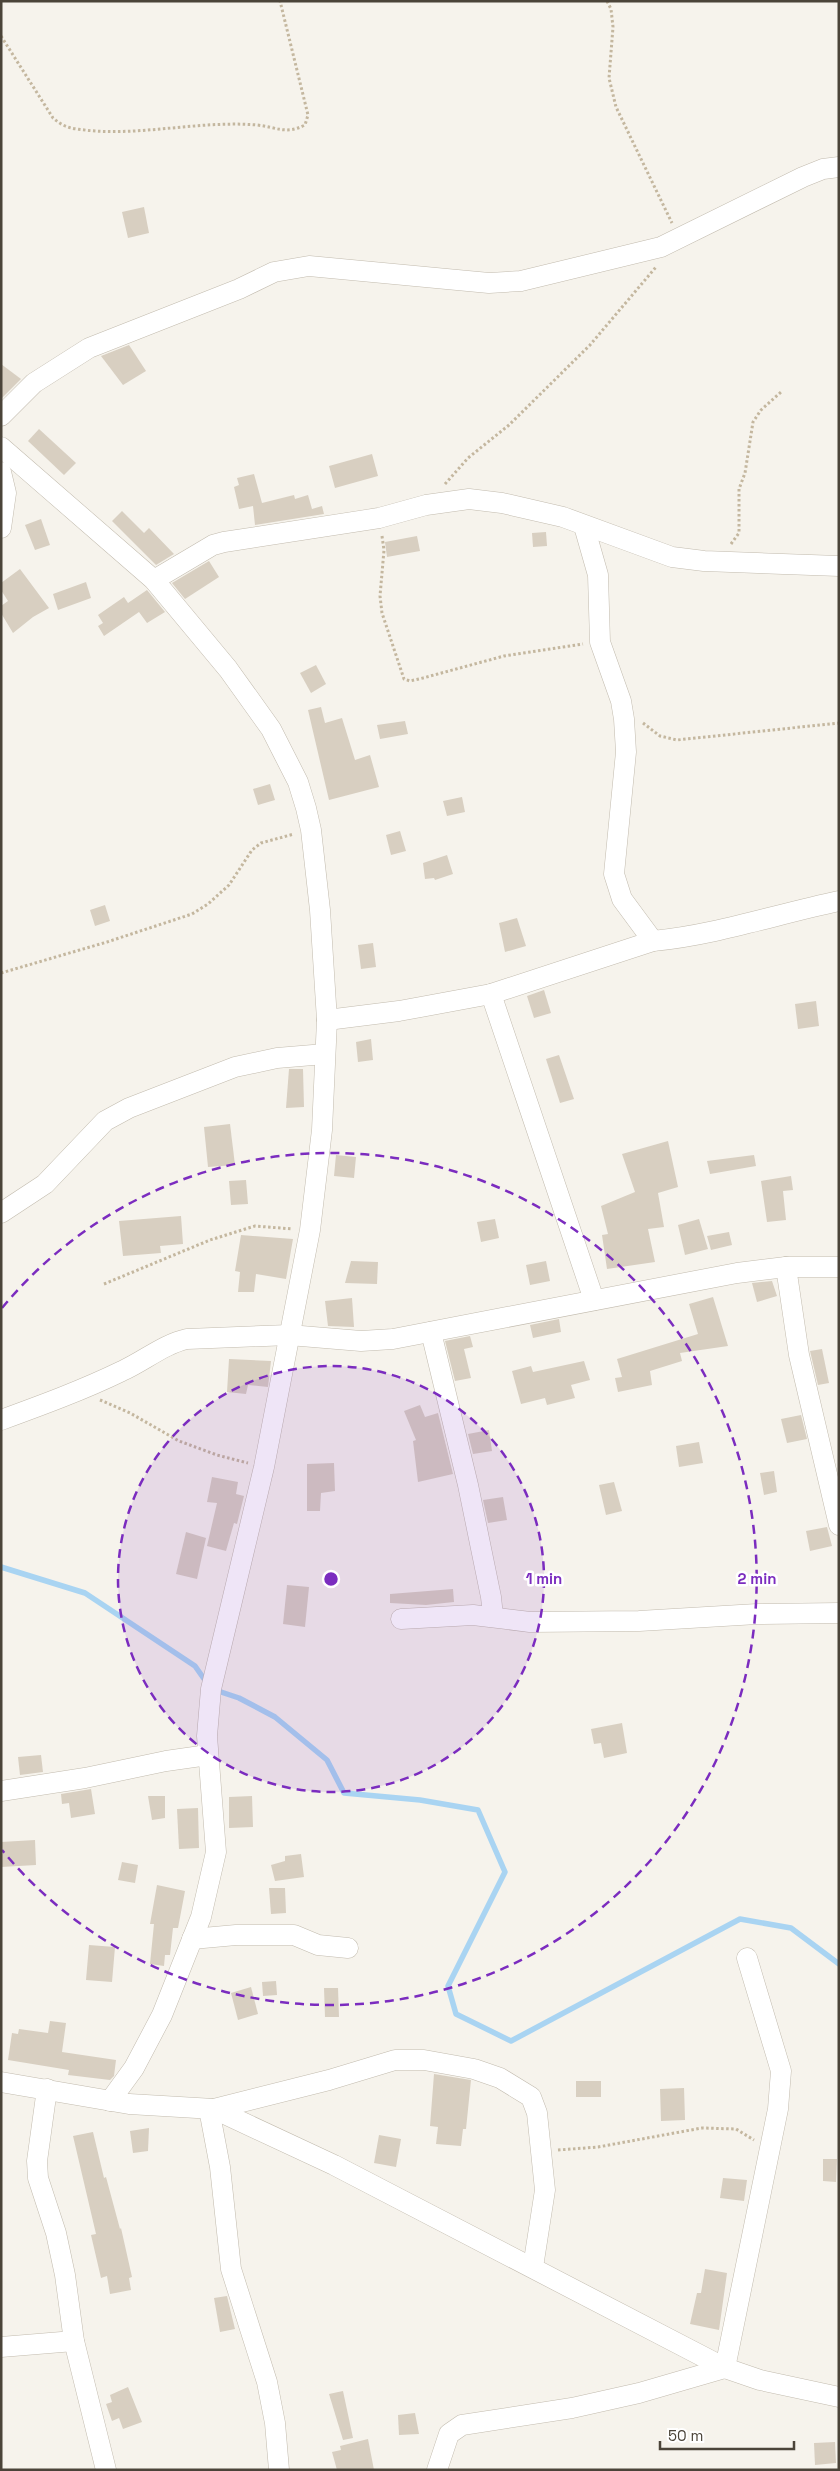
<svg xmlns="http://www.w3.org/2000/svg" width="840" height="2471" font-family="'Space Grotesk',sans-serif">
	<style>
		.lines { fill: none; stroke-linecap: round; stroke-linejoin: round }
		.stream { stroke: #a9d4f2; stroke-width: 5.5 }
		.building { fill: #d8cfc1 }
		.street-casing { stroke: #c2bbae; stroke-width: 21 }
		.path { stroke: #c4b79f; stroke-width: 3; stroke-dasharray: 2.5 2.5; stroke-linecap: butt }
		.street { stroke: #fff; stroke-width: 20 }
		.ring { fill: none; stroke: #7b2cbf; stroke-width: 2.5; stroke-dasharray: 9 6 }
		.centre { fill: #7b2cbf; stroke: #fff; stroke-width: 2.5 }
		.ring-label { font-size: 15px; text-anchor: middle; font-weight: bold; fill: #7b2cbf; stroke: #fff; stroke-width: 5; stroke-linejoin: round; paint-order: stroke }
	</style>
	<rect width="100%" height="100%" fill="#f6f3ec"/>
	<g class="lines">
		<g class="stream">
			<path d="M1,1567L85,1593L195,1666L207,1683"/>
			<path d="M215,1690L239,1698L275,1717L327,1760L344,1793L420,1800L478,1810L505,1872L448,1986L456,2014L511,2041L740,1919L791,1928L839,1964"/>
		</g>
	</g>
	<g class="building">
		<path d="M144,207L149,233L128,238L122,212Z"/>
		<path d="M129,345L146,371L123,385L101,356Z"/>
		<path d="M1,364L21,379L1,399Z"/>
		<path d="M39,429L76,463L64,475L28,441Z"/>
		<path d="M372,454L378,476L335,488L329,466Z"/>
		<path d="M254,474L262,503L294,495L295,499L308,495L312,509L322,506L324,514L255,525L253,506L239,509L234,487L239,485L237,478Z"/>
		<path d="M122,511L144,533L149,528L174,554L156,565L112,521Z"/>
		<path d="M41,519L50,545L35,550L25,525Z"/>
		<path d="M546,532L547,546L533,547L532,533Z"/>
		<path d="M417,536L420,551L387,557L385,542Z"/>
		<path d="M209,561L219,577L185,599L172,583Z"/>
		<path d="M20,569L49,608L33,617L13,633L1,613V606L8,601L1,590V583Z"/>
		<path d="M86,582L91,598L58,610L53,594Z"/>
		<path d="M147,590L165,612L147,623L139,612L104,636L98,626L103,623L98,615L124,597L128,603Z"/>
		<path d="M316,665L326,684L311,693L300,673Z"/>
		<path d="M321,707L325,723L342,718L355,760L370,755L379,787L329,800L308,710Z"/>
		<path d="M405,721L408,734L380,739L377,725Z"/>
		<path d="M270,784L275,800L258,805L253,789Z"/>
		<path d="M462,797L465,812L447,816L443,801Z"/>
		<path d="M400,831L406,851L391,855L386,835Z"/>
		<path d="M447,855L453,874L435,880L434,878L425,879L423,863Z"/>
		<path d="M105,905L110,921L95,926L90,910Z"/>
		<path d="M517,918L526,946L505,952L499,923Z"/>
		<path d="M373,943L376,967L361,969L358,945Z"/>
		<path d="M544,990L551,1013L534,1018L527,996Z"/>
		<path d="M816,1001L819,1026L798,1029L795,1004Z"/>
		<path d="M371,1039L373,1060L358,1062L356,1042Z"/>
		<path d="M559,1055L574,1099L560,1103L546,1059Z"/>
		<path d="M289,1069H303L304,1107L286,1108Z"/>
		<path d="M230,1124L235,1165L208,1167L204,1127Z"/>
		<path d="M668,1141L678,1187L658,1193L664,1227L648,1229L655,1262L607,1269L602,1235L608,1234L601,1206L635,1192L622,1154Z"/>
		<path d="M336,1155L356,1157L354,1178L334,1176Z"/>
		<path d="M754,1155L756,1166L710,1174L707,1161Z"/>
		<path d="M791,1176L793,1190L783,1191L786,1220L767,1222L761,1181Z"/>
		<path d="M246,1180L248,1204L231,1205L229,1181Z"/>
		<path d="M181,1216L183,1244L160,1246L161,1253L123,1256L119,1221Z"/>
		<path d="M495,1219L499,1238L481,1242L477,1222Z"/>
		<path d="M699,1219L708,1249L685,1255L678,1225Z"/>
		<path d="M729,1232L732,1245L711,1250L707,1236Z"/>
		<path d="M241,1235L293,1239L286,1279L256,1274L254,1292H238L240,1272L235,1271Z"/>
		<path d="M351,1261L378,1262L377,1284L345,1283Z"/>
		<path d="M546,1261L550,1281L530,1285L526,1265Z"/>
		<path d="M772,1281L777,1296L757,1302L752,1283Z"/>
		<path d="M713,1297L728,1346L680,1353L682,1361L650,1371L652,1385L618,1392L615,1378L622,1377L617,1359L698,1334L689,1304Z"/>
		<path d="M352,1298L354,1327L328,1326L325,1301Z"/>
		<path d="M559,1319L561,1332L533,1338L530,1325Z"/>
		<path d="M470,1336L473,1347L464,1349L471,1378L455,1381L445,1341Z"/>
		<path d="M822,1349L829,1383L818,1385L810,1351Z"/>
		<path d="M229,1359L271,1361L268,1387L248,1385L246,1394L227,1392Z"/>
		<path d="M584,1361L590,1380L571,1385L575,1398L547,1405L545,1398L521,1404L512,1371L531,1366L533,1372Z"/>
		<path d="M420,1405L425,1417L438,1413L453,1474L418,1482L413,1441L416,1440L404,1411Z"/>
		<path d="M801,1415L807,1439L787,1443L781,1419Z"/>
		<path d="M489,1430L492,1451L473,1454L468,1434Z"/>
		<path d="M699,1442L703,1463L679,1467L676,1446Z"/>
		<path d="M334,1463L335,1491L321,1493L320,1511H307V1464Z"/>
		<path d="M774,1471L777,1492L764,1495L760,1473Z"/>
		<path d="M212,1477L238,1482L236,1494L244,1496L237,1524L234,1523L226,1551L207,1546L217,1503L207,1502Z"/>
		<path d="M614,1482L622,1511L606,1515L599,1485Z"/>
		<path d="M503,1497L507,1520L488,1523L483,1500Z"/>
		<path d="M827,1527L832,1546L810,1551L806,1531Z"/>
		<path d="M186,1532L206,1538L197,1579L176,1574Z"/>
		<path d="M287,1585L309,1587L305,1627L283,1624Z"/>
		<path d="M453,1589L454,1602L426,1605L390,1603V1594Z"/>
		<path d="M622,1723L627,1753L604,1758L601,1743L594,1744L591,1729Z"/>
		<path d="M41,1755L43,1772L20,1775L18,1757Z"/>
		<path d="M91,1789L95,1814L71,1818L69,1803L62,1804L61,1794Z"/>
		<path d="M148,1796H165V1818L152,1820Z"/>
		<path d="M252,1796L253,1827L229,1828V1797Z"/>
		<path d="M198,1808L199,1848L179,1849L177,1809Z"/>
		<path d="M35,1840L36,1865L1,1867V1842Z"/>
		<path d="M301,1854L304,1877L275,1881L271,1865L285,1861V1856Z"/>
		<path d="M122,1862L138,1865L135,1883L118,1880Z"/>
		<path d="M157,1885L185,1891L178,1928H173L170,1955H165L164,1966L150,1964L154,1924H150Z"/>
		<path d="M269,1888H285L286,1913L271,1914Z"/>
		<path d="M89,1945L115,1947L112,1982L86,1980Z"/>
		<path d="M276,1981L277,1995L263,1996L262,1982Z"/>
		<path d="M251,1987L258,2014L238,2020L231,1993Z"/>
		<path d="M324,1988H338L339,2017H325Z"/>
		<path d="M50,2021L66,2023L62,2052L116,2060L114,2076L110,2080L68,2075L69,2070L8,2060L12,2033L18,2034L19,2029L48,2033Z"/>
		<path d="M434,2074L471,2080L466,2129H463L461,2146L436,2144L438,2127L430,2126Z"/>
		<rect x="576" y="2081" width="25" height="16"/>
		<path d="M684,2088L685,2120L661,2121L660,2089Z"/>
		<path d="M149,2128L148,2151L133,2153L130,2131Z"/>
		<path d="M93,2132L104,2178L106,2177L120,2229L121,2228L132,2277L129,2278L131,2290L110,2294L107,2276L101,2278L91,2235L96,2234L73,2136Z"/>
		<path d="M379,2135L401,2139L396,2167L374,2163Z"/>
		<path d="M823,2159H837L836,2182L823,2181Z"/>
		<path d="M723,2178L747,2180L744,2201L720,2198Z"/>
		<path d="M705,2269L727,2273L719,2330L690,2324L697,2293H701Z"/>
		<path d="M227,2296L235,2329L220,2332L214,2298Z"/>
		<path d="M128,2387L142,2422L123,2429L119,2418L112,2421L106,2404L112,2402L110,2395Z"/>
		<path d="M343,2391L353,2438L343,2440L329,2394Z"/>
		<path d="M415,2413L419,2434L399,2435L398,2415Z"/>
		<path d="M368,2439L374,2470H337L332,2452L341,2450L340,2446Z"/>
		<path d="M835,2442L836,2463L815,2465L814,2443Z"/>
	</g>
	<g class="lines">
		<defs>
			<g id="street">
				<path d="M1,416L34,383L89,348L239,289L274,272L309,266L489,283L521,281L661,247L803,177L823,169L839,167"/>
				<path d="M1,447L154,580L228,669L271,729L298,782L306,808L311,830L320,910L327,1020L322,1130L310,1230L264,1467L211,1689L207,1736L216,1852L201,1917L162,2015L134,2068L110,2101"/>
				<path d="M1,472L6,493L1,528"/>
				<path d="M584,526L598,575L600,642L621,701L624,719L626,752L614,874L622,899L653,941"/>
				<path d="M154,580L213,545L224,542L379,518L426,505L469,499L502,503L563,517L672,557L704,561L839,566"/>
				<path d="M491,994L594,1300"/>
				<path d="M327,1020L399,1011L491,994L653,941C716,935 777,914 839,901"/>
				<path d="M1,1213L45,1184L105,1121L129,1108L235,1067L277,1058L325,1054"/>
				<path d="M786,1267L799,1355L839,1525"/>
				<path d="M431,1332L468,1485L491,1597L493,1616"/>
				<path d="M1,1420C42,1405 83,1390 122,1371C144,1361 164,1344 187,1339L289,1335L361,1341L393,1339L737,1273L786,1267H839"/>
				<path d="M401,1619L473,1615L530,1622L639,1621L757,1614L839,1613"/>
				<path d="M1,1791L85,1778L166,1761L208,1755"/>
				<path d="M192,1939L236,1935H294L318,1945L348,1948"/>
				<path d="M1,2082L129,2104L214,2109L334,2165L725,2368L760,2380L839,2397"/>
				<path d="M47,2089L37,2161L38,2178L56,2233L65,2275L74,2341L106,2470"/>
				<path d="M209,2109L220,2167L231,2269L267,2382L275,2423L279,2470"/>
				<path d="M214,2109L329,2080L395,2060H424L474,2069L500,2078L531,2097L537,2113L545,2190L533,2267"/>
				<path d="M1,2347L74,2341"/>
				<path d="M437,2470L449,2434L462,2425L572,2408L639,2393L725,2368L778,2109L781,2071L747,1958"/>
			</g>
		</defs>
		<use href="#street" class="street-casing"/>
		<g class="path">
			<path d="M607,1L611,9L613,27L609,78L616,107L672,223"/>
			<path d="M1,36L53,118C60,124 67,128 77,129C135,138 197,120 257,125C277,127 285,135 305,125L308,115L280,1"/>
			<path d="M445,484L468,458L509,425L590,345L656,267"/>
			<path d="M382,536L384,550L380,596L382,613L404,679L410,681L423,678L504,656L583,644"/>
			<path d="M731,544L739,533V489L745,473L753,422L761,410L781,392"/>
			<path d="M643,723L660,736L677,740L839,723"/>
			<path d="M1,973L107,942L192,914L208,904L229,885L252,850L261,843L294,834"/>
			<path d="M104,1284L210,1240L255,1226L293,1229"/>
			<path d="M100,1400L130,1413L179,1441L217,1455L248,1463"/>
			<path d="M558,2150L598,2147L702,2128L736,2129L754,2140"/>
		</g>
		<use href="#street" class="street"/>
	</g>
	<circle cx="331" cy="1579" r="213" fill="#7b2cbf" fill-opacity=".12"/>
	<g class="ring">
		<circle cx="331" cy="1579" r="213"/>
		<path d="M2 1308A426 426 0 1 1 2 1850"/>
	</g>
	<circle cx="331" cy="1579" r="8" class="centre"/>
	<g class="ring-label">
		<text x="544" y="1584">1 min</text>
		<text x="757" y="1584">2 min</text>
	</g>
	<rect width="840" height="2471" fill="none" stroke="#4b4439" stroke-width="5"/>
	<path d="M660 2441v8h134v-8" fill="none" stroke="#4b4439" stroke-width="2.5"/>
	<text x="668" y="2441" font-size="15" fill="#4b4439" stroke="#ffffff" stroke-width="4" paint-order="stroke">50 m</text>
</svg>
